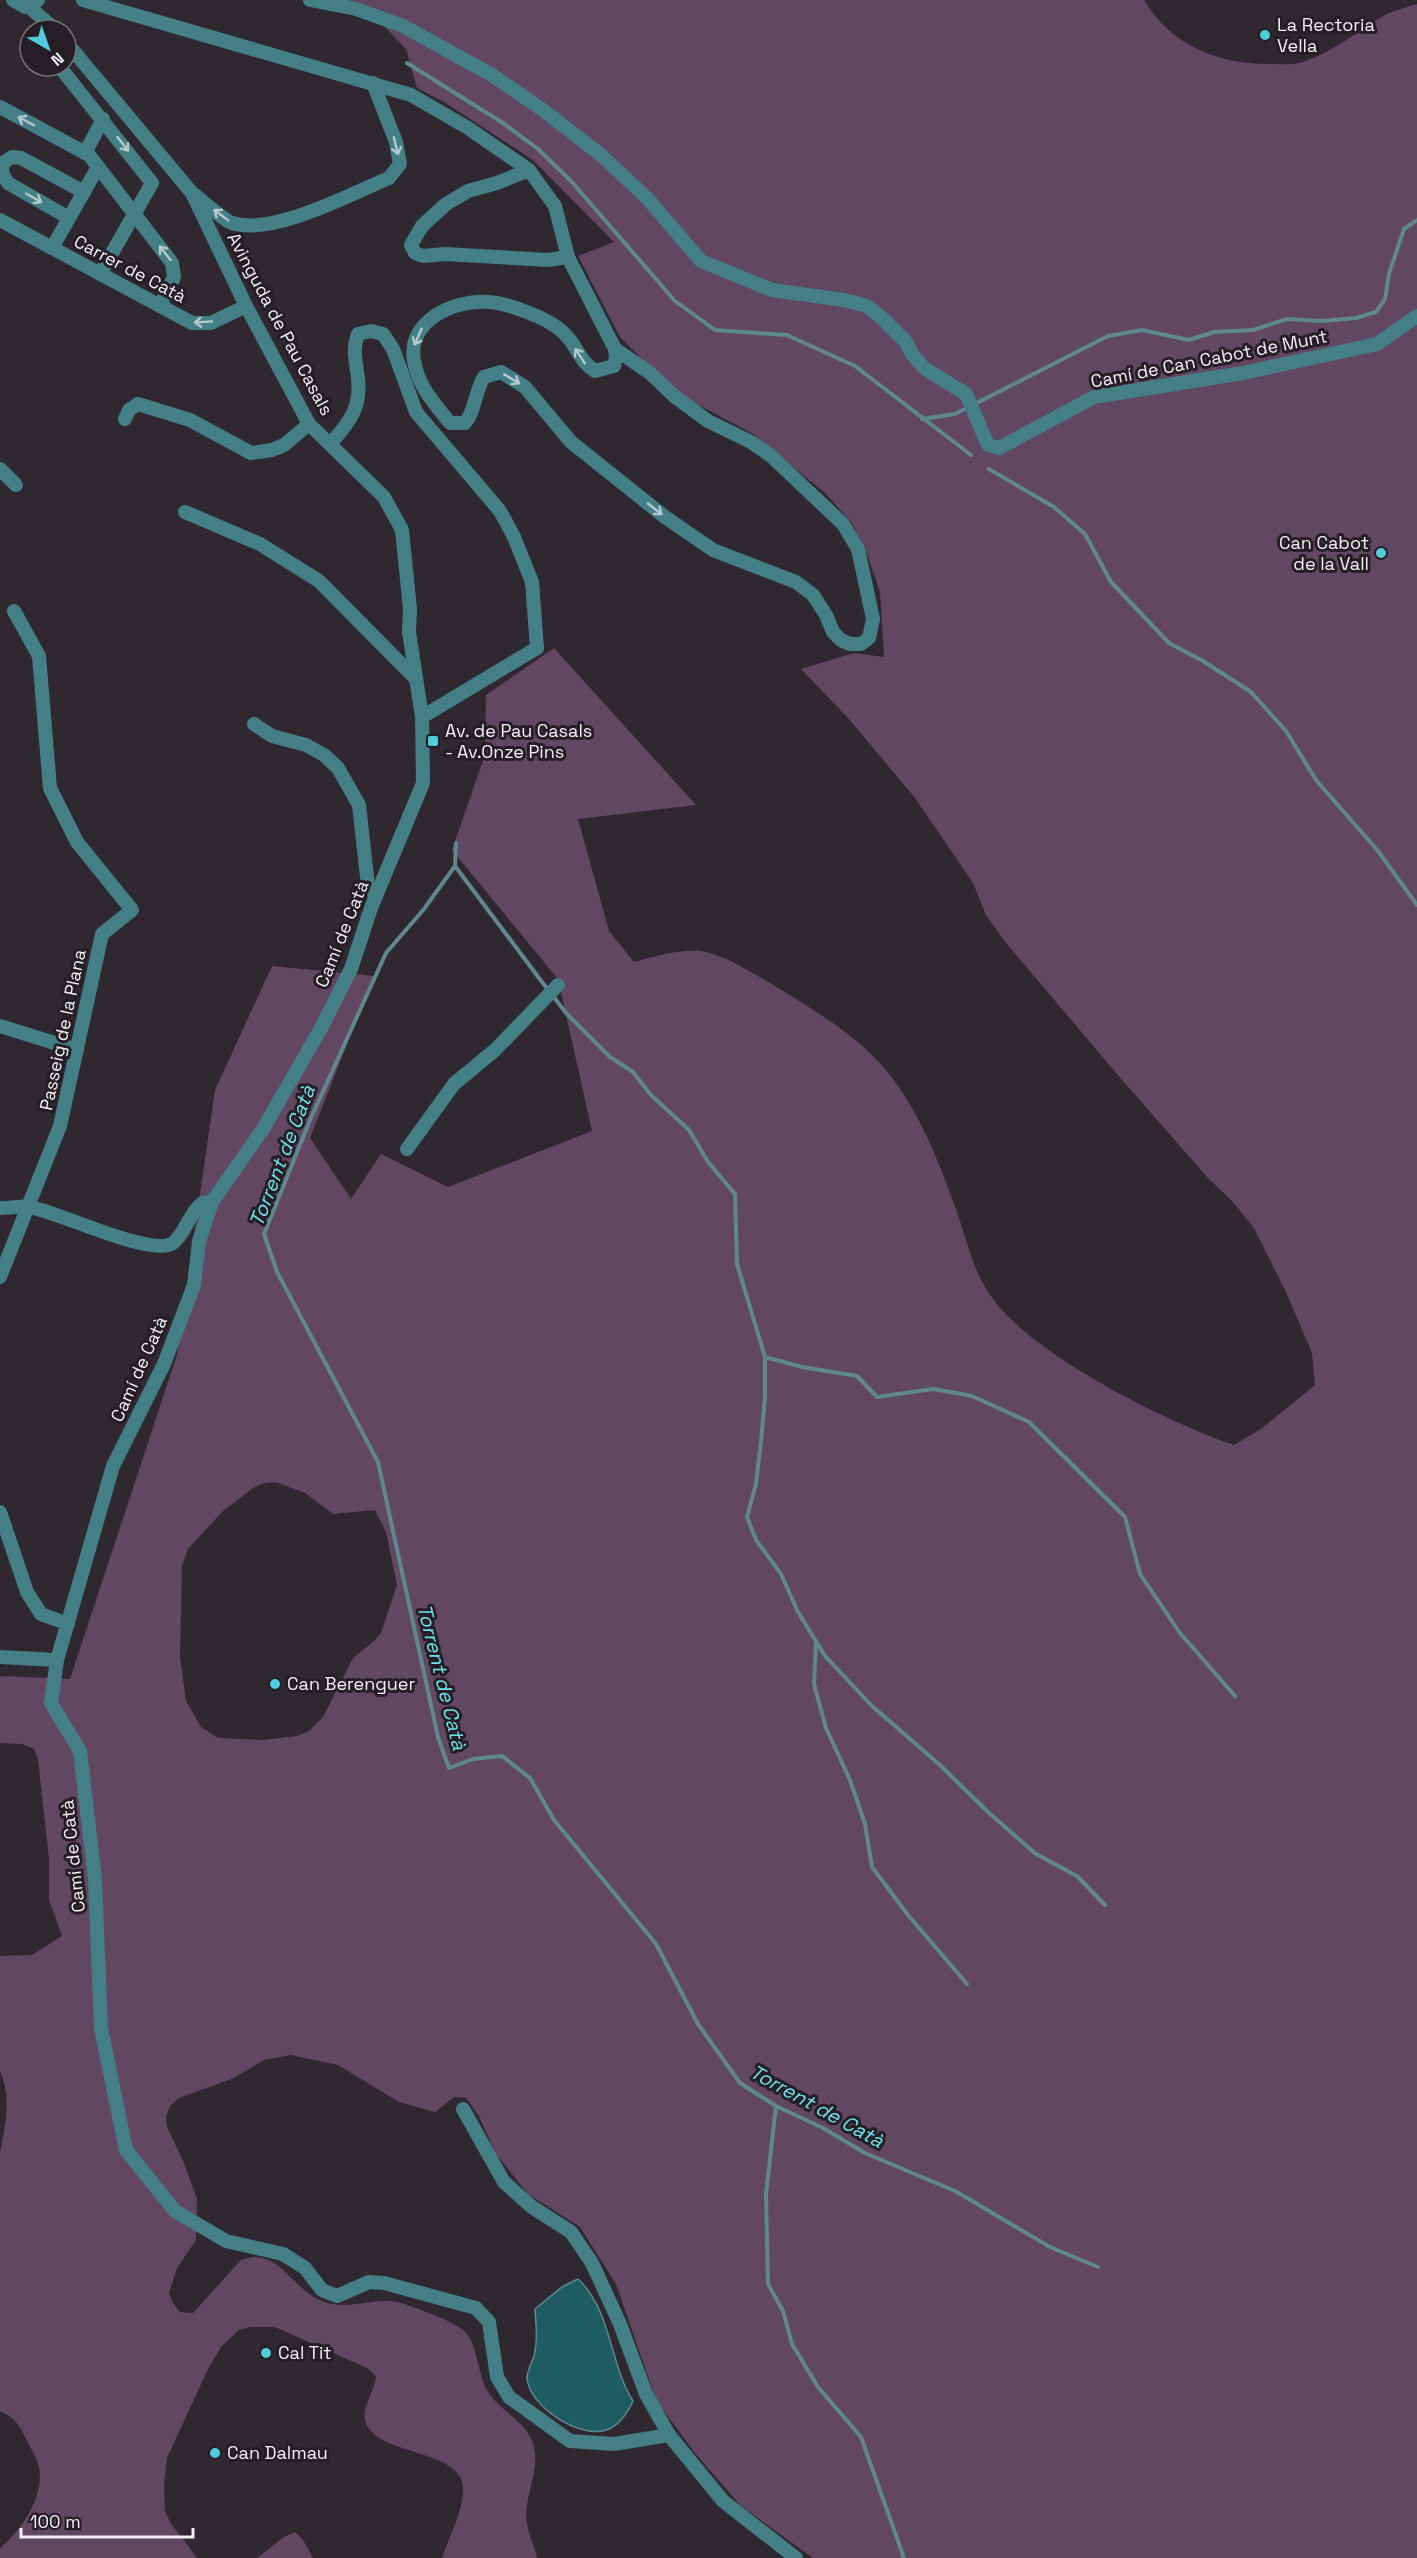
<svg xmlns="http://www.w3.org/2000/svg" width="1417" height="2558" font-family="'Space Grotesk',sans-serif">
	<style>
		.green { fill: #624762; fill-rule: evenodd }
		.water { fill: #1e5c62; stroke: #5e888d; stroke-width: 1.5 }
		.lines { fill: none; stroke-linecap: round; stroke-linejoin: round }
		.stream { stroke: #5e888d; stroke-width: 4 }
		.minor { stroke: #447f86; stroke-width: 14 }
		.oneway { stroke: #b5c8cc }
		.poi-dot { fill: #52cbd8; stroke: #251f25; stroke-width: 2 }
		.labels { text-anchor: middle; stroke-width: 6; stroke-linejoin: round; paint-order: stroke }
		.poi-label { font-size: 18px; fill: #f2eff2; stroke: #251f25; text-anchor: start }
		.street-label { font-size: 18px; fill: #f2eff2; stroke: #251f25 }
		.water-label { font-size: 20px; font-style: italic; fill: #6ce2ef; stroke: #251f25 }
	</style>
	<rect width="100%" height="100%" fill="#2f292f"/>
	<g class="green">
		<path d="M328,0H1144C1171,46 1220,65 1272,64C1280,64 1291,65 1299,63C1332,54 1358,30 1387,14C1396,10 1407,7 1417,4V2558H813L741,2506L694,2452L656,2400L616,2284L580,2227L528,2194L496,2154L479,2116L466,2098L454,2097L435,2112L399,2102L338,2065L291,2055L264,2060L234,2078L179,2098L170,2106L166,2117L167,2127L183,2161L197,2199L196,2240L177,2268L169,2293L173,2303L180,2312L193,2313L241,2260C279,2246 291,2290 324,2302C350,2311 376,2296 401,2303C414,2307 453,2321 463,2330C478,2342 477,2374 488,2392C501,2412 529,2423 534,2447C539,2469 527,2492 526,2514C526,2528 534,2545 537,2558H442C449,2536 464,2511 463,2487C461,2448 373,2456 365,2420C362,2405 375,2392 376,2376L367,2368L275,2327H250L239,2330L221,2347L208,2369L167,2458L164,2485L165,2511L170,2522L197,2558H0V2548C21,2531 45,2496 39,2467C37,2458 31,2449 27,2441C20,2426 15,2417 0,2411V2153C5,2126 12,2098 0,2071V1956L32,1955L62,1936L49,1900V1859L38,1759L34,1749L22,1744L0,1743V1676L70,1679L177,1355L215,1090L272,966L374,976L310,1138L351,1199L381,1154L448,1187L592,1131L558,979L452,850L485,755L486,695L554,648L696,805L578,819L609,931L634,962C656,956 679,949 701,951C724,954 763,979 783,991C815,1011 852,1033 878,1061C916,1102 937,1157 956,1209C968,1243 973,1275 997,1304C1041,1359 1167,1422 1234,1445L1261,1429L1315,1385L1312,1353L1285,1290L1254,1228L1233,1202L1208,1178L1117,1074L1006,943L986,915L973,883L915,798L849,719L801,669L854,653L884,657L880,592L865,548L851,522L825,493L753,434L691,401L652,369L620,337L578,256L614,242L533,160L444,102L417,88L406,49L382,24ZM276,1482L305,1493L333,1514L375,1510L386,1532L397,1585L381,1633L373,1642L353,1658L323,1717L309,1731L297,1736L262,1740L218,1738L201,1727L186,1701L180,1657L182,1566L188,1549L222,1512L253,1488L264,1483Z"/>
		<path d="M295,2532L303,2540L313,2558H257L284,2537Z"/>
	</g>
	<path class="water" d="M578,2279C612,2311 609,2363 633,2401C628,2412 620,2424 609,2429C582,2441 529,2407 527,2378C527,2371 532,2362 534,2356C538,2340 536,2326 535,2309L562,2287Z"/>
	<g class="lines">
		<g class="stream">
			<path d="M407,63L503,123L538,149L571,181L675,301L715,330L787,335L855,366L971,455"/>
			<path d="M922,419L955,414L1108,336L1142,330L1189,340L1214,332L1253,330L1287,319L1322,321L1356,318L1376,312L1385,299L1389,274L1404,229L1417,220"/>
			<path d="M989,469L1054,507L1085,534L1111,582L1169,643L1203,661L1251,692L1286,731L1316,780L1378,851L1417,905"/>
			<path d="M456,843L455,866L424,909L386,953L310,1120L264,1234L277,1272L378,1462L438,1737L449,1768L473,1759L502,1756L530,1778L554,1820L656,1944L698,2024L740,2083L776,2106L823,2128L865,2153L955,2191L1050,2247L1098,2267"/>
			<path d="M455,866L548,990"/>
			<path d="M553,996L566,1013L610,1057L633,1072L651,1095L689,1130L708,1162L735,1194L737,1264L765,1357V1397L761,1441L756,1484L747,1517L756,1540L781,1574L798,1612L825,1656L872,1706L940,1765L989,1813L1036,1854L1077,1876L1105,1905"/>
			<path d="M765,1357L802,1367L857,1376L877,1397L933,1389L972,1396L1029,1422L1125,1517L1140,1574L1180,1633L1235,1696"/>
			<path d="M816,1644L814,1684L826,1728L850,1780L865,1824L872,1867L908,1915L967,1984"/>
			<path d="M776,2106L766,2194L768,2284L783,2311L792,2344L818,2387L861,2437L904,2558"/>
		</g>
		<g class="minor">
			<path d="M13,0L25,7L33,4L38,0"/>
			<path d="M83,0L411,95L468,128L529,170L555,206L568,257L615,349L616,357L614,366L595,371C582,363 579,352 570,340C563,330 548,321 537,316C522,310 505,303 489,302C455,299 407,320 414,361C418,386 435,404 450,423H465C475,412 475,391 484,377L501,372L525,387L571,442L665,517L713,550L796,582L813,595L826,615L833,632L841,640L850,644H861L869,638L873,619L858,549L843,524L770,455L751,442L708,421L674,396L650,373L615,349"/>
			<path d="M310,0L356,9L403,26L492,75L543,110L601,155L647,198L701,261L772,290L844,300L867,306L883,319L906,342L912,354L924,368L966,394L988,445L999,448L1094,397L1243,373L1377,344L1417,316"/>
			<path d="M28,6L56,30"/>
			<path d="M66,42L192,193L246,306L309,424L384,497L402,530L410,609L409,632L422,717L423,783L371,908L351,969L320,1030L263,1129L212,1202L199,1241L194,1285L164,1364L113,1466L57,1660L51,1703L80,1751L95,1879L101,2028L126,2150L175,2211L226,2241L283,2254L305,2268L322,2290L337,2296L369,2282L384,2283L476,2308L489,2322L497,2377L509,2397L570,2441L614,2444L669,2435L723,2501L796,2558"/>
			<path d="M59,66L152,183L100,274"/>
			<path d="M0,107L89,155L172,263L174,277L160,306"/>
			<path d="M85,153L103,119"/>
			<path d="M529,170L497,183L468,191L446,204L422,226L411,245L415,253L423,256L445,254L548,260L568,257"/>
			<path d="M195,195C204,202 222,219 232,223C273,236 351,194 389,178L400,164L396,142L373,83"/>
			<path d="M69,218L8,183L2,173L3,163L12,157L21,158L84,192"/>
			<path d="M0,220L192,323H211L246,306"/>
			<path d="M52,248L98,167"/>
			<path d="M125,419L129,410L138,404L190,420L251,453L272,450L284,445L309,424"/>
			<path d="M330,444C352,420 363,404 357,371C355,357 353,347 358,334L371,331L383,334L393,349L416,412L500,511L514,537L532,582L537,648L422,717"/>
			<path d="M0,469L16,485"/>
			<path d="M185,512L260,544L319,581L416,679"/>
			<path d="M254,724L272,736L306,745L324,755L338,768L359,805L368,886L376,896"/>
			<path d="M0,1026L77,1050"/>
			<path d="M407,1149L454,1084L495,1050L558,985"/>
			<path d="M0,1208C9,1208 19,1206 28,1207C56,1210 151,1258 173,1243C185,1234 188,1215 202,1203L212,1202"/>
			<path d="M0,1277L60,1126L102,934L132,910L77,842L50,788L39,656L14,611"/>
			<path d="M0,1512L27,1592L41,1614L68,1624"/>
			<path d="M0,1657L57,1660"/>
			<path d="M463,2109L504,2182L532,2207L571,2232L592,2263L620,2324L646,2394L669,2435"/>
		</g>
	</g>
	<defs><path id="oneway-shaft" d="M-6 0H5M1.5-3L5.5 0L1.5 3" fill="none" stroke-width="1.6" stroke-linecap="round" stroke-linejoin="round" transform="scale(1.5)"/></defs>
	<g class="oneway">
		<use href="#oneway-shaft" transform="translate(26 121) rotate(-152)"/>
		<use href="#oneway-shaft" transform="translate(123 144) rotate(52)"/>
		<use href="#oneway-shaft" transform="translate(396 146) rotate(76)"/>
		<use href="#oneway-shaft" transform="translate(34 198) rotate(30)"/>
		<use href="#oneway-shaft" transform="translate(221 215) rotate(-143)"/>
		<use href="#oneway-shaft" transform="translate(165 253) rotate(-128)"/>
		<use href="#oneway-shaft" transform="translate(203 322) rotate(176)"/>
		<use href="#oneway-shaft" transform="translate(418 337) rotate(114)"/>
		<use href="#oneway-shaft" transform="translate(580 356) rotate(-123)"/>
		<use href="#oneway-shaft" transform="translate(512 379) rotate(31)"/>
		<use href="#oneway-shaft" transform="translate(655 509) rotate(38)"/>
	</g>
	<g class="poi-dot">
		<circle cx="1265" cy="35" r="6"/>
		<circle cx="1381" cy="553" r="6"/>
		<rect x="427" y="735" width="12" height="12" rx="3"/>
		<circle cx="275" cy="1684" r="6"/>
		<circle cx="266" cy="2353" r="6"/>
		<circle cx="215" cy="2453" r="6"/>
	</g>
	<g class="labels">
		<g class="poi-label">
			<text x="1277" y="31">La Rectoria<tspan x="1277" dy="21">Vella</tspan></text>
			<text x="1369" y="549" text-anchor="end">Can Cabot<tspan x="1369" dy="21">de la Vall</tspan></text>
			<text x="445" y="737">Av. de Pau Casals<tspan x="445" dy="21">- Av.Onze Pins</tspan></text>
			<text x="287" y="1690">Can Berenguer</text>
			<text x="278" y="2359">Cal Tit</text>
			<text x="227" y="2459">Can Dalmau</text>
		</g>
		<g class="street-label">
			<text transform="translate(130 269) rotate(28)" y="6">Carrer de Catà</text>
			<text transform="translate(280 324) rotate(62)" y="6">Avinguda de Pau Casals</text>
			<text transform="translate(1209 359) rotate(-11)" y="6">Camí de Can Cabot de Munt</text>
			<text transform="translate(342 934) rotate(-68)" y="6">Camí de Catà</text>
			<text transform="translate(63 1030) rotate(-78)" y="6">Passeig de la Plana</text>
			<text transform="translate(139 1369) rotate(-66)" y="6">Camí de Catà</text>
			<text transform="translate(73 1856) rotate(-96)" y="6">Camí de Catà</text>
		</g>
		<g class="water-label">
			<text transform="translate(282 1156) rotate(-69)" y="7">Torrent de Catà</text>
			<text transform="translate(442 1677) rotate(76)" y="7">Torrent de Catà</text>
			<text transform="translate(817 2106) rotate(29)" y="7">Torrent de Catà</text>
		</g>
	</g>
	<g transform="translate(48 48) rotate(140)"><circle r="28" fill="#251f25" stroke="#777277" stroke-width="1.5"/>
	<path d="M0-4.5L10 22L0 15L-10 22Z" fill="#52cbd8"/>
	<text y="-9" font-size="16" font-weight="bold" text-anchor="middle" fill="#f2eff2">N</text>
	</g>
	<path d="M21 2528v9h172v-9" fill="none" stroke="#f2eff2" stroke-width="3"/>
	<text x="30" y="2528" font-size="18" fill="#f2eff2" stroke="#251f25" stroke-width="4.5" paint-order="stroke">100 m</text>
</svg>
